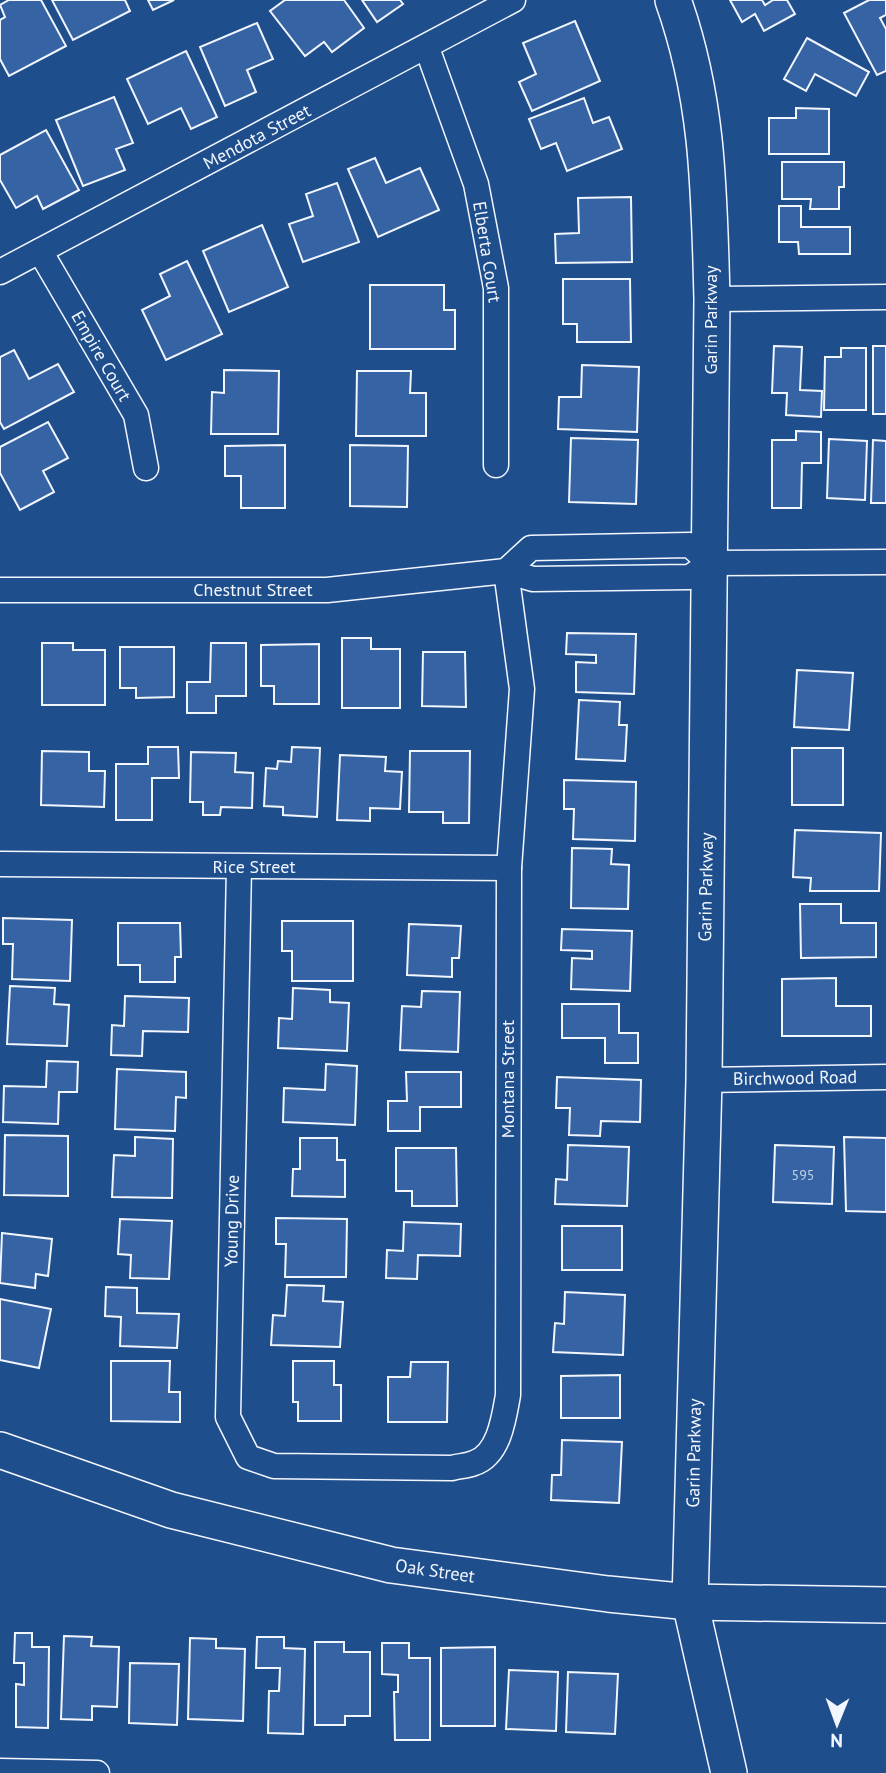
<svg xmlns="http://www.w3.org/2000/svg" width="886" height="1773" font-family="'PT Sans',sans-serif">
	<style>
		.building { fill: #3563a3; stroke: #f2f6ff; stroke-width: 2 }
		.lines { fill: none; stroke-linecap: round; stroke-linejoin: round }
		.street-casing { stroke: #f2f6ff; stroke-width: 27 }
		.secondary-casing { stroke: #f2f6ff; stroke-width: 38 }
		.street { stroke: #1f4e8c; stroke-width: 24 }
		.secondary { stroke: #1f4e8c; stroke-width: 35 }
		.labels { text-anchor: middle; stroke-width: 5; stroke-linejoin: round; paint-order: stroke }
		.number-label { font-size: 14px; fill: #c3d1e8 }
		.street-label { font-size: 18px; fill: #f2f6ff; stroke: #1f4e8c }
	</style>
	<rect width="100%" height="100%" fill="#1f4e8c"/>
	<g class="building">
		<path d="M9,0H41L66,46L9,76L0,59V20L5,17L0,5Z"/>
		<path d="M52,0H125L130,11L73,40Z"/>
		<path d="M148,0H174L153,10Z"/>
		<path d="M285,0H344L364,28L332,52L324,42L305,56L270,11Z"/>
		<path d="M362,0H400L403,4L377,22Z"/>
		<path d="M730,0H762L765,5L773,0H787L795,14L764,31L755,14L742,22Z"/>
		<path d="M869,0H886V15L880,18L886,29V71L877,75L844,13Z"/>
		<path d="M575,21L600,81L532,111L519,82L536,74L523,43Z"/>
		<path d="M257,23L273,59L247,70L256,92L225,106L200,47Z"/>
		<path d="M807,38L869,72L856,96L815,74L806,91L784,79Z"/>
		<path d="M186,51L217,117L191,129L181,108L148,124L127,79Z"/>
		<path d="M114,97L133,143L116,149L125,170L83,186L56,120Z"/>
		<path d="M584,98L593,123L609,117L622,149L567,171L556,143L541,149L529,119Z"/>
		<path d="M796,108L829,109V154H769V118H796Z"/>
		<path d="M46,130L79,190L43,209L37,196L16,208L0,180V155Z"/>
		<path d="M375,158L386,183L420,168L439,210L378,237L348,169Z"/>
		<path d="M782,162H844V187H839V209H810L811,199H782Z"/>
		<path d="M337,183L359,242L303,262L289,224L313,216L306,194Z"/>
		<path d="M631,197L632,262L556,263L555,234L579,233L578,198Z"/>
		<path d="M779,206H801V227H850V254H799L798,242H779Z"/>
		<path d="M262,225L288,287L229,312L203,251Z"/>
		<path d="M187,261L222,334L166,360L142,310L170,296L160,274Z"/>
		<path d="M563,279H630L631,342H577V324H563Z"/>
		<path d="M370,285H444V310H455V349H370Z"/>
		<path d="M774,346L802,347L800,390L822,391L821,417L786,415L787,393H772Z"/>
		<rect x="873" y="346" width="13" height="68"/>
		<path d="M841,348H866V410H824L825,357H841Z"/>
		<path d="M14,350L29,379L58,364L74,392L4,429L0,422V357Z"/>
		<path d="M582,365L639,367L637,432L558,429L559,397H581Z"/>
		<path d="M224,370L279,371L278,434H211L212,392L224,393Z"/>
		<path d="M357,371H411L410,393H426V436H356Z"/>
		<path d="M48,422L68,458L43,471L54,492L20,510L0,473V447Z"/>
		<path d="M796,431L821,432V463H802L801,508H772V440H796Z"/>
		<path d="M571,438L638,440L636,504L569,502Z"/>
		<path d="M829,439L867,441L865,500L827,498Z"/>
		<path d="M873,440L886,441V503H871Z"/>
		<path d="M285,445V508H241V476H225V446Z"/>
		<path d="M350,445L408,446L407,507L350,506Z"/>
		<path d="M567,633L636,634L634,694L576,692V662L596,663V655L566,654Z"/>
		<path d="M342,638H371V649H400V708H342Z"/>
		<path d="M42,643H73V650H105V705H42Z"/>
		<path d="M211,643H246V696H216V713H187V682H210Z"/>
		<path d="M319,644V704H274V686H261V645Z"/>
		<path d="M120,647H174V697L136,698V688H120Z"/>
		<path d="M423,652H465L466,707L422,706Z"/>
		<path d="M797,670L853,673L849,730L794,727Z"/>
		<path d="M579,700L620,702L619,725H627L625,761L576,759Z"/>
		<path d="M148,747H178L179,778H152V820H116V764H148Z"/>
		<path d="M292,747L320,748L317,817L283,815V807L264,806L266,768L277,769L278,761L291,762Z"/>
		<rect x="792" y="748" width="51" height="57"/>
		<path d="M42,751L89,752V771H105L104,807L41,805Z"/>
		<path d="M410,751H470L469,823H443V812H409Z"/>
		<path d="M191,752L236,753L235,772L253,773L252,808L221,807L220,815H203V802H190Z"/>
		<path d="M340,755L386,757L385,771L402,772L400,809L370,808V821L337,820Z"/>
		<path d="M564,780L636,782L635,841L573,839L574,809H564Z"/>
		<path d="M795,830L881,833L879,891H810L811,878L793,877Z"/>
		<path d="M572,848L612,849L611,864L629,865L628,909L571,908Z"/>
		<path d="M800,904H841V923H876V957L801,958Z"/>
		<path d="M3,918L72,920L70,981L12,979L13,944H3Z"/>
		<path d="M282,921H353V981H292V951H282Z"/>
		<path d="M118,923H180L181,957H175V982H140V965H118Z"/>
		<path d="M409,924L461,926L459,958H452V977L407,975Z"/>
		<path d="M562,929L632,931L630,991L571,989L572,958L592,959V951L561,950Z"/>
		<path d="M836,978V1006H871V1036H782V979Z"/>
		<path d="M10,986L55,988L54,1004L69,1005L67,1046L7,1044Z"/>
		<path d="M293,988L330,990V1002L349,1003L347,1051L278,1048L279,1018L292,1019Z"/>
		<path d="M422,991L460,992L458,1052L400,1050L402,1006L421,1007Z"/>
		<path d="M125,996L189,998L188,1032L143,1031L142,1056L111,1055L112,1025L124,1026Z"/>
		<path d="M562,1004H619V1033H638V1063H605V1038H562Z"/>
		<path d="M47,1061L78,1062L77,1092H59L58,1124L3,1122L4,1086L46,1087Z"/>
		<path d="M326,1064L357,1066L355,1125L283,1122L284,1088L325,1090Z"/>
		<path d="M117,1069L186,1072V1098L176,1097L175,1131L115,1129Z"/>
		<path d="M406,1072H461V1107H420V1131H388V1101H407Z"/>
		<path d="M557,1077L641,1080L640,1122L601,1121L600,1136L569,1135L570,1108H556Z"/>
		<path d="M5,1135L68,1136V1196L4,1195Z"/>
		<path d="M135,1137L173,1139L172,1198L112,1197L114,1155L135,1156Z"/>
		<path d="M844,1137L886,1138V1212L846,1211Z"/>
		<path d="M300,1138H337V1160H345V1197L292,1196L293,1169H300Z"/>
		<path d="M568,1145L629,1147L627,1206L555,1204L556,1179L567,1180Z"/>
		<path d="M775,1145L834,1147L832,1204L773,1202Z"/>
		<path d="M396,1148H456L457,1206H412V1191H396Z"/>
		<path d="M276,1218L347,1219L346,1277H285L286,1244H276Z"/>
		<path d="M120,1219L172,1221L169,1279L130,1278L131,1255L118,1254Z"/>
		<path d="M404,1222L461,1224L460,1256L418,1255L417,1279L386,1278L387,1250L403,1251Z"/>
		<rect x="562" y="1226" width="60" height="44"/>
		<path d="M2,1233L52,1239L48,1276L36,1274L35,1288L0,1283Z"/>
		<path d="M287,1285L324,1286L323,1301L343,1302L340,1347L271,1345L273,1315L285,1316Z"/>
		<path d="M106,1287L137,1288V1313L179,1314L177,1348L120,1346L121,1317L105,1316Z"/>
		<path d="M565,1292L625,1295L623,1355L553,1352L555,1323L564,1324Z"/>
		<path d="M0,1299L51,1309L39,1368L0,1360Z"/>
		<path d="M111,1361H170L169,1392H180V1422L111,1421Z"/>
		<path d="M293,1361H334V1385H341V1421H298V1402H293Z"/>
		<path d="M411,1362H448L447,1422H388V1377H410Z"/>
		<path d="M620,1375V1418H561V1376Z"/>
		<path d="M562,1440L622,1442L619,1503L551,1500L552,1475H561Z"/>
		<path d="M15,1633H32V1647H49L48,1728L16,1727V1684L24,1685V1663H14Z"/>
		<path d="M64,1636L92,1637L91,1646L119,1647L117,1707L92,1706V1720L61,1719Z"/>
		<path d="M257,1637H284V1648L305,1649L303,1734L268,1733L269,1691H279L280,1668H256Z"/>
		<path d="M190,1638L216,1639V1648L245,1649L243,1721L188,1719Z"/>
		<path d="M315,1642H344V1652H370V1716H345V1725H315Z"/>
		<path d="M382,1643H409V1658H430V1740H395L394,1692H398V1675L382,1674Z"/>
		<path d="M495,1647V1726H441V1648Z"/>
		<path d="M130,1663L179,1664L177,1725L129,1723Z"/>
		<path d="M509,1670L558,1672L556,1731L506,1729Z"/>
		<path d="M568,1672L618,1674L615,1734L566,1732Z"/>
	</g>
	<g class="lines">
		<defs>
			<g id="street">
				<path d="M427,48L476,184L496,288V465"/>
				<path d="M40,251L136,415L146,468"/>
				<path d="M0,272L513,0"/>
				<path d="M712,299L886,297"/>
				<path d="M506,571L531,548L690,545L710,563"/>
				<path d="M0,590H327L506,571L533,579L690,577L710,563L886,562"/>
				<path d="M0,864L509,868"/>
				<path d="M239,867L228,1417L248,1457L274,1466L452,1468C459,1466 467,1466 474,1463C499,1455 504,1418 508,1395L509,868L522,689L506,571"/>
				<path d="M704,1080L886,1077"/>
				<path d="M0,1771L97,1773"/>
			</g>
			<g id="secondary">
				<path d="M673,0C709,101 709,193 712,299L704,1080L690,1602L729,1773"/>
				<path d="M0,1450L171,1510L391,1565L608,1594L690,1602L886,1605"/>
			</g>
		</defs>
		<use href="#street" class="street-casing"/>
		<use href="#secondary" class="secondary-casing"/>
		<use href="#street" class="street"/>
		<use href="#secondary" class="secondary"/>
	</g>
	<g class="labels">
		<g class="number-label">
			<text x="803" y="1180">595</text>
		</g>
		<g class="street-label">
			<text transform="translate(257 137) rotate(-28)" y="6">Mendota Street</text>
			<text transform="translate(487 252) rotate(81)" y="6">Elberta Court</text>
			<text transform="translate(711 320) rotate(-90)" y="6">Garin Parkway</text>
			<text transform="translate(101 356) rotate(60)" y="6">Empire Court</text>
			<text x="253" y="596">Chestnut Street</text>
			<text x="254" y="873">Rice Street</text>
			<text transform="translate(706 887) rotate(-89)" y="6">Garin Parkway</text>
			<text transform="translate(795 1078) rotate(-1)" y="6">Birchwood Road</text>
			<text transform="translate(508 1079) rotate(-90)" y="6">Montana Street</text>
			<text transform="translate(232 1221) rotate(-89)" y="6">Young Drive</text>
			<text transform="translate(694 1453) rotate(-89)" y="6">Garin Parkway</text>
			<text transform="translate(435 1571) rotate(8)" y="6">Oak Street</text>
		</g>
	</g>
	<g transform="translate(837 1724) rotate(181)" stroke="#1f4e8c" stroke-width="5" paint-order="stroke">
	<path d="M0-5L12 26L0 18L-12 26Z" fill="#f2f6ff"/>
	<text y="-10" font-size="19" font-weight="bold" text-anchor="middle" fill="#f2f6ff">N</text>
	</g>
</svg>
